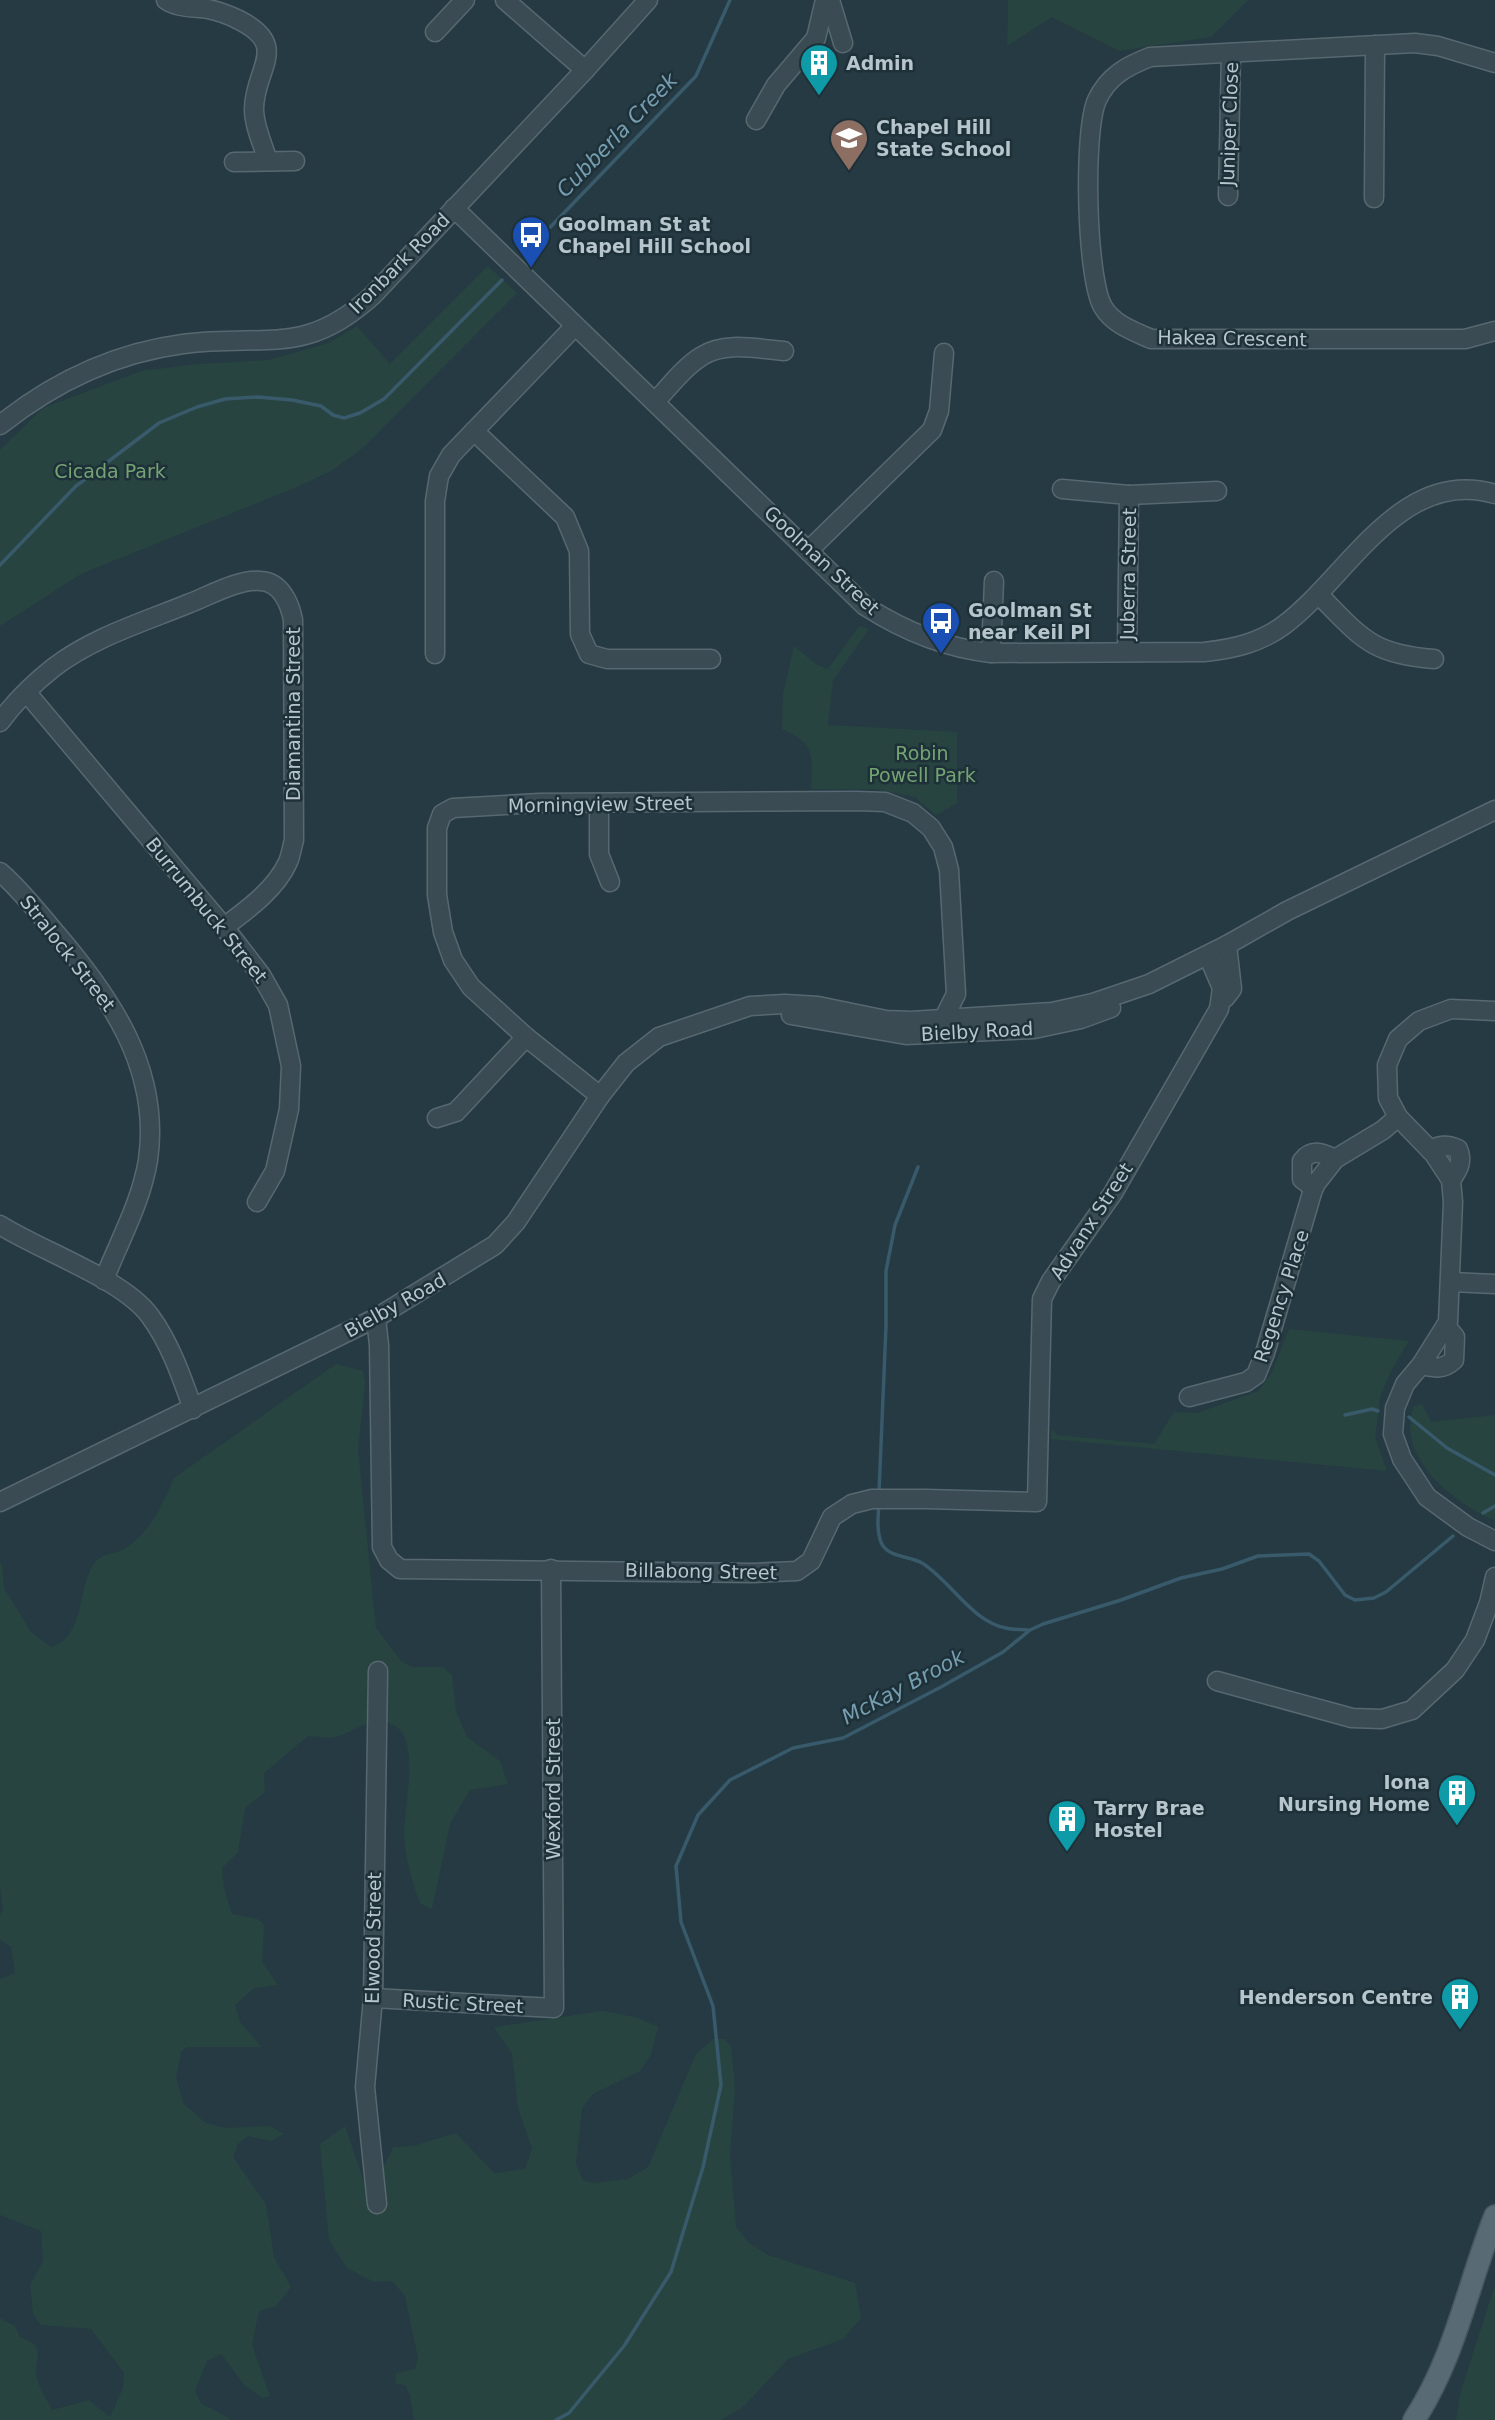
<svg xmlns="http://www.w3.org/2000/svg" width="1495" height="2420" font-family="'DejaVu Sans',sans-serif">
	<style>
		.green { fill: #274440 }
		.lines { fill: none; stroke-linecap: round; stroke-linejoin: round }
		.stream { stroke: #385a6b; stroke-width: 3.5 }
		.minor-casing { stroke: #586870; stroke-width: 21 }
		.major-casing { stroke: #47575f; stroke-width: 24 }
		.minor { stroke: #3a4b53; stroke-width: 18 }
		.major { stroke: #586a73; stroke-width: 21 }
		.labels { text-anchor: middle; stroke-width: 5; stroke-linejoin: round; paint-order: stroke }
		.poi-label { font-size: 19px; font-weight: bold; fill: #b7c5cd; stroke: #1e3038; text-anchor: start }
		.street-label { font-size: 19px; fill: #b7c5cd; stroke: #1e3038 }
		.park-label { font-size: 19px; fill: #75a474; stroke: #1e3038 }
		.water-label { font-size: 21px; font-style: italic; fill: #769eb1; stroke: #1e3038 }
	</style>
	<rect width="100%" height="100%" fill="#253a43"/>
	<g class="green">
		<path d="M1008,0H1248L1211,37L1119,51L1052,17L1007,46Z"/>
		<path d="M488,266L517,293L363,448L331,471L297,487L81,574L0,626V450L43,408L141,371L198,364L268,360L329,343L357,326L390,364Z"/>
		<path d="M859,626L869,629L833,680L828,725L957,732V803L936,815L915,797L874,789H811C813,756 815,743 782,729L783,694L794,646L816,664L828,669Z"/>
		<path d="M1289,1329L1409,1341L1392,1369L1380,1397L1375,1437L1387,1471L1051,1439L1052,1428L1057,1435L1154,1444L1174,1412L1197,1413L1258,1391L1272,1372Z"/>
		<path d="M336,1364L363,1371L365,1383L358,1450L376,1628L401,1661L412,1667H443L452,1675L456,1711L467,1737L500,1761L508,1784L470,1790L450,1824L432,1909L420,1903C411,1880 406,1859 404,1835C403,1809 423,1736 391,1724C370,1715 353,1733 335,1737C327,1739 316,1736 308,1736L264,1773L265,1792L245,1808L238,1852L222,1868L224,1889L232,1914L258,1919L264,1925L262,1962L278,1985L254,1988L235,2005L240,2022L262,2047H187L181,2052L176,2078L184,2104L206,2123L226,2128L270,2126L284,2134L270,2141L248,2136L238,2144L233,2157L266,2204L274,2257L291,2287L276,2306L259,2311L252,2345L270,2396L263,2398L245,2386L221,2354L207,2361L195,2391L201,2403L232,2420H0V2318L15,2326L20,2337C50,2348 32,2358 37,2379C40,2389 47,2400 52,2410L89,2400L110,2417L123,2388L124,2373L91,2329L41,2325L33,2314L30,2285L43,2261L41,2231L0,2215V1979L15,1973L11,1947L0,1940V1914L3,1910L0,1887V1563L2,1564L4,1588L31,1632L51,1647C55,1645 62,1643 65,1639C82,1622 80,1590 91,1569C100,1550 112,1557 126,1548C151,1531 163,1504 174,1478Z"/>
		<path d="M1422,1404L1431,1422L1495,1415V1520C1454,1504 1394,1456 1414,1406Z"/>
		<path d="M602,2011L636,2017L658,2027L651,2055L640,2071L593,2094L582,2109L576,2163L583,2181L593,2183L628,2179L648,2167L696,2054L713,2039H725L731,2047L735,2088L730,2155L736,2227L749,2243L768,2255L855,2283L861,2318L843,2339L788,2359L744,2406L721,2420H414L410,2395L405,2385L396,2384V2373L415,2369L418,2358L405,2296L392,2281L374,2282L347,2268L329,2240L320,2144L345,2126L367,2191L375,2186L393,2147L413,2146L456,2133L494,2173L525,2169L532,2149L518,2108L512,2054L494,2027Z"/>
		<path d="M1495,2285V2420H1456L1461,2391Z"/>
	</g>
	<g class="lines">
		<g class="stream">
			<path d="M532,246L696,76L730,0"/>
			<path d="M0,565L76,486L159,423L197,407L225,399L258,397L292,400L321,406L333,415L344,418L360,413L384,399L502,280"/>
			<path d="M1345,1415L1372,1409L1378,1411"/>
			<path d="M1409,1417L1447,1448L1495,1475"/>
			<path d="M879,1492L886,1326V1271L895,1225L918,1167"/>
			<path d="M879,1503C878,1516 876,1535 883,1546C892,1558 910,1556 922,1563C951,1581 971,1621 1006,1628C1013,1630 1021,1629 1028,1630"/>
			<path d="M1483,1513L1495,1506"/>
			<path d="M556,2420L569,2413L624,2346L671,2272L703,2167L721,2085L713,2006L681,1922L676,1866L698,1815L730,1780L793,1748L843,1738L941,1687L1003,1652L1030,1630L1043,1624L1121,1600L1181,1578L1222,1569L1258,1556L1309,1554L1319,1561L1345,1595L1355,1600L1374,1598L1386,1592L1453,1536"/>
		</g>
		<defs>
			<g id="minor">
				<path d="M166,0C177,8 194,7 208,9C218,11 229,15 239,20C291,46 254,69 254,109C254,126 263,145 268,161"/>
				<path d="M505,0L585,70"/>
				<path d="M830,0L843,43"/>
				<path d="M435,32L465,0"/>
				<path d="M1495,63L1438,46L1415,43L1150,57C1127,66 1108,76 1097,100C1083,130 1086,278 1103,307C1113,324 1133,331 1151,339H1465L1495,331"/>
				<path d="M756,120L776,85L816,38L825,0"/>
				<path d="M234,162L295,161"/>
				<path d="M1228,196L1231,53"/>
				<path d="M1374,198L1375,45"/>
				<path d="M454,208L865,606C904,631 944,648 991,653L1204,652C1233,649 1260,643 1284,625C1348,577 1401,466 1495,494"/>
				<path d="M655,402C669,387 684,367 702,356C725,341 758,349 784,351"/>
				<path d="M0,425C54,382 114,353 183,344C265,333 304,358 373,295L585,70L648,0"/>
				<path d="M474,431L565,517L579,551L580,634L589,654L607,659H711"/>
				<path d="M1062,489L1129,495L1217,491"/>
				<path d="M809,550L932,430L939,411L944,353"/>
				<path d="M1318,594C1361,637 1370,654 1434,659"/>
				<path d="M1127,652L1129,495"/>
				<path d="M991,653L994,581"/>
				<path d="M435,654V501L439,476L451,455L575,326"/>
				<path d="M27,693L224,927L261,975L278,1005L291,1066L289,1109L275,1171L257,1202"/>
				<path d="M0,722C14,703 34,683 53,668C93,637 144,622 190,603C211,595 238,579 261,581C281,582 290,604 293,620L294,840C292,847 291,855 288,862C276,889 247,910 224,927"/>
				<path d="M599,803V854L610,882"/>
				<path d="M0,872C20,889 37,911 54,931C110,996 161,1069 148,1160C141,1203 119,1241 104,1280"/>
				<path d="M1225,998L1232,989L1227,945"/>
				<path d="M1495,1011L1451,1009L1419,1021L1398,1039L1387,1065L1388,1098L1398,1117L1434,1154L1451,1180L1453,1202L1448,1322L1421,1365L1405,1384L1395,1408L1393,1434L1402,1459L1427,1497L1468,1527L1495,1541"/>
				<path d="M791,1015L906,1035L1034,1029L1081,1019L1111,1008"/>
				<path d="M600,1096L526,1037L471,987L453,960L443,932L437,895V828L442,814L453,808L539,803L857,801L885,802L913,813L931,828L943,847L949,870L956,994L944,1018"/>
				<path d="M437,1118L456,1112L526,1037"/>
				<path d="M1430,1150C1440,1145 1447,1144 1458,1149C1463,1161 1459,1169 1451,1180"/>
				<path d="M1314,1188L1302,1179V1161C1312,1148 1322,1153 1335,1159"/>
				<path d="M0,1225C41,1251 123,1279 150,1316C170,1343 182,1378 193,1409"/>
				<path d="M1451,1282L1495,1284"/>
				<path d="M376,1318L379,1345L382,1547L389,1560L400,1569L753,1573L797,1571L811,1561L832,1517L852,1504L872,1499H926L1037,1502L1042,1299L1051,1281L1113,1193L1219,1009L1222,988L1209,958"/>
				<path d="M1421,1365C1435,1368 1443,1370 1454,1360L1455,1337L1446,1326"/>
				<path d="M1189,1397L1246,1382L1256,1375L1265,1353L1314,1186L1335,1159L1383,1130L1398,1117"/>
				<path d="M0,1502L376,1318L495,1245L516,1222L600,1096L626,1063L659,1037L750,1006L785,1004L818,1006L886,1020L911,1021L1052,1012L1093,1003L1149,984L1227,945L1287,911L1495,810"/>
				<path d="M1217,1681L1352,1718L1382,1719L1412,1710L1455,1670L1475,1640L1489,1603L1495,1577"/>
				<path d="M373,1998L554,2008L551,1569"/>
				<path d="M377,2204L365,2087L373,1998L378,1671"/>
			</g>
			<path id="major" d="M1414,2420C1455,2358 1468,2284 1495,2216"/>
		</defs>
		<use href="#minor" class="minor-casing"/>
		<use href="#major" class="major-casing"/>
		<use href="#minor" class="minor"/>
		<use href="#major" class="major"/>
	</g>
	<defs>
		<symbol id="building-pin" viewBox="-11 -11 22 30"><path d="M0 17L-7.5 6A9.5 9.5 0 1 1 7.5 6Z" fill="#0f9aa8" stroke="#1e3038"/><path d="M-4-6H4V6H1V3H-1V6H-4ZM-2.5-4.3h1.7v1.8h-1.7ZM.8-4.3h1.7v1.8H.8ZM-2.5-1h1.7V.8h-1.7ZM.8-1h1.7V.8H.8Z" fill="#fff"/></symbol>
		<symbol id="school-pin" viewBox="-11 -11 22 30"><path d="M0 17L-7.5 6A9.5 9.5 0 1 1 7.5 6Z" fill="#8d6e63" stroke="#1e3038"/><path d="M0-5L7-2L0 1L-7-2ZM-4 1L0 2.5L4 1V4Q0 6-4 4Z" fill="#fff"/></symbol>
		<symbol id="bus-pin" viewBox="-11 -11 22 30"><path d="M0 17L-7.5 6A9.5 9.5 0 1 1 7.5 6Z" fill="#1a4fb4" stroke="#1e3038"/><path d="M-5-6H5V4H4V6H2V4H-2V6H-4V4H-5ZM-3.5-4V0h7V-4ZM-3.5 1.2v1.5H-2V1.2ZM2 1.2v1.5H3.5V1.2Z" fill="#fff"/></symbol>
	</defs>
	<g fill-rule="evenodd">
		<use href="#building-pin" x="797" y="41" width="44" height="60"/>
		<use href="#school-pin" x="827" y="116" width="44" height="60"/>
		<use href="#bus-pin" x="509" y="213" width="44" height="60"/>
		<use href="#bus-pin" x="919" y="599" width="44" height="60"/>
		<use href="#building-pin" x="1435" y="1771" width="44" height="60"/>
		<use href="#building-pin" x="1045" y="1797" width="44" height="60"/>
		<use href="#building-pin" x="1438" y="1975" width="44" height="60"/>
	</g>
	<g class="labels">
		<g class="poi-label">
			<text x="846" y="70">Admin</text>
			<text x="876" y="134">Chapel Hill<tspan x="876" dy="22">State School</tspan></text>
			<text x="558" y="231">Goolman St at<tspan x="558" dy="22">Chapel Hill School</tspan></text>
			<text x="968" y="617">Goolman St<tspan x="968" dy="22">near Keil Pl</tspan></text>
			<text x="1430" y="1789" text-anchor="end">Iona<tspan x="1430" dy="22">Nursing Home</tspan></text>
			<text x="1094" y="1815">Tarry Brae<tspan x="1094" dy="22">Hostel</tspan></text>
			<text x="1433" y="2004" text-anchor="end">Henderson Centre</text>
		</g>
		<g class="street-label">
			<text transform="translate(1229 124) rotate(-88)" y="7">Juniper Close</text>
			<text transform="translate(399 263) rotate(-45)" y="7">Ironbark Road</text>
			<text transform="translate(1232 338) rotate(1)" y="7">Hakea Crescent</text>
			<text transform="translate(822 560) rotate(43)" y="7">Goolman Street</text>
			<text transform="translate(1128 574) rotate(-89)" y="7">Juberra Street</text>
			<text transform="translate(293 714) rotate(-90)" y="7">Diamantina Street</text>
			<text transform="translate(600 804) rotate(-1)" y="7">Morningview Street</text>
			<text transform="translate(207 910) rotate(51)" y="7">Burrumbuck Street</text>
			<text transform="translate(68 953) rotate(52)" y="7">Stralock Street</text>
			<text transform="translate(977 1031) rotate(-3)" y="7">Bielby Road</text>
			<text transform="translate(1091 1221) rotate(-57)" y="7">Advanx Street</text>
			<text transform="translate(1281 1296) rotate(-72)" y="7">Regency Place</text>
			<text transform="translate(395 1305) rotate(-29)" y="7">Bielby Road</text>
			<text transform="translate(701 1571) rotate(1)" y="7">Billabong Street</text>
			<text transform="translate(553 1789) rotate(-90)" y="7">Wexford Street</text>
			<text transform="translate(373 1938) rotate(-89)" y="7">Elwood Street</text>
			<text transform="translate(463 2003) rotate(3)" y="7">Rustic Street</text>
		</g>
		<g class="park-label">
			<text x="110" y="478">Cicada Park</text>
			<text x="922" y="760">Robin<tspan x="922" dy="22">Powell Park</tspan></text>
		</g>
		<g class="water-label">
			<text transform="translate(617 135) rotate(-46)" y="7">Cubberla Creek</text>
			<text transform="translate(903 1687) rotate(-28)" y="7">McKay Brook</text>
		</g>
	</g>
</svg>
